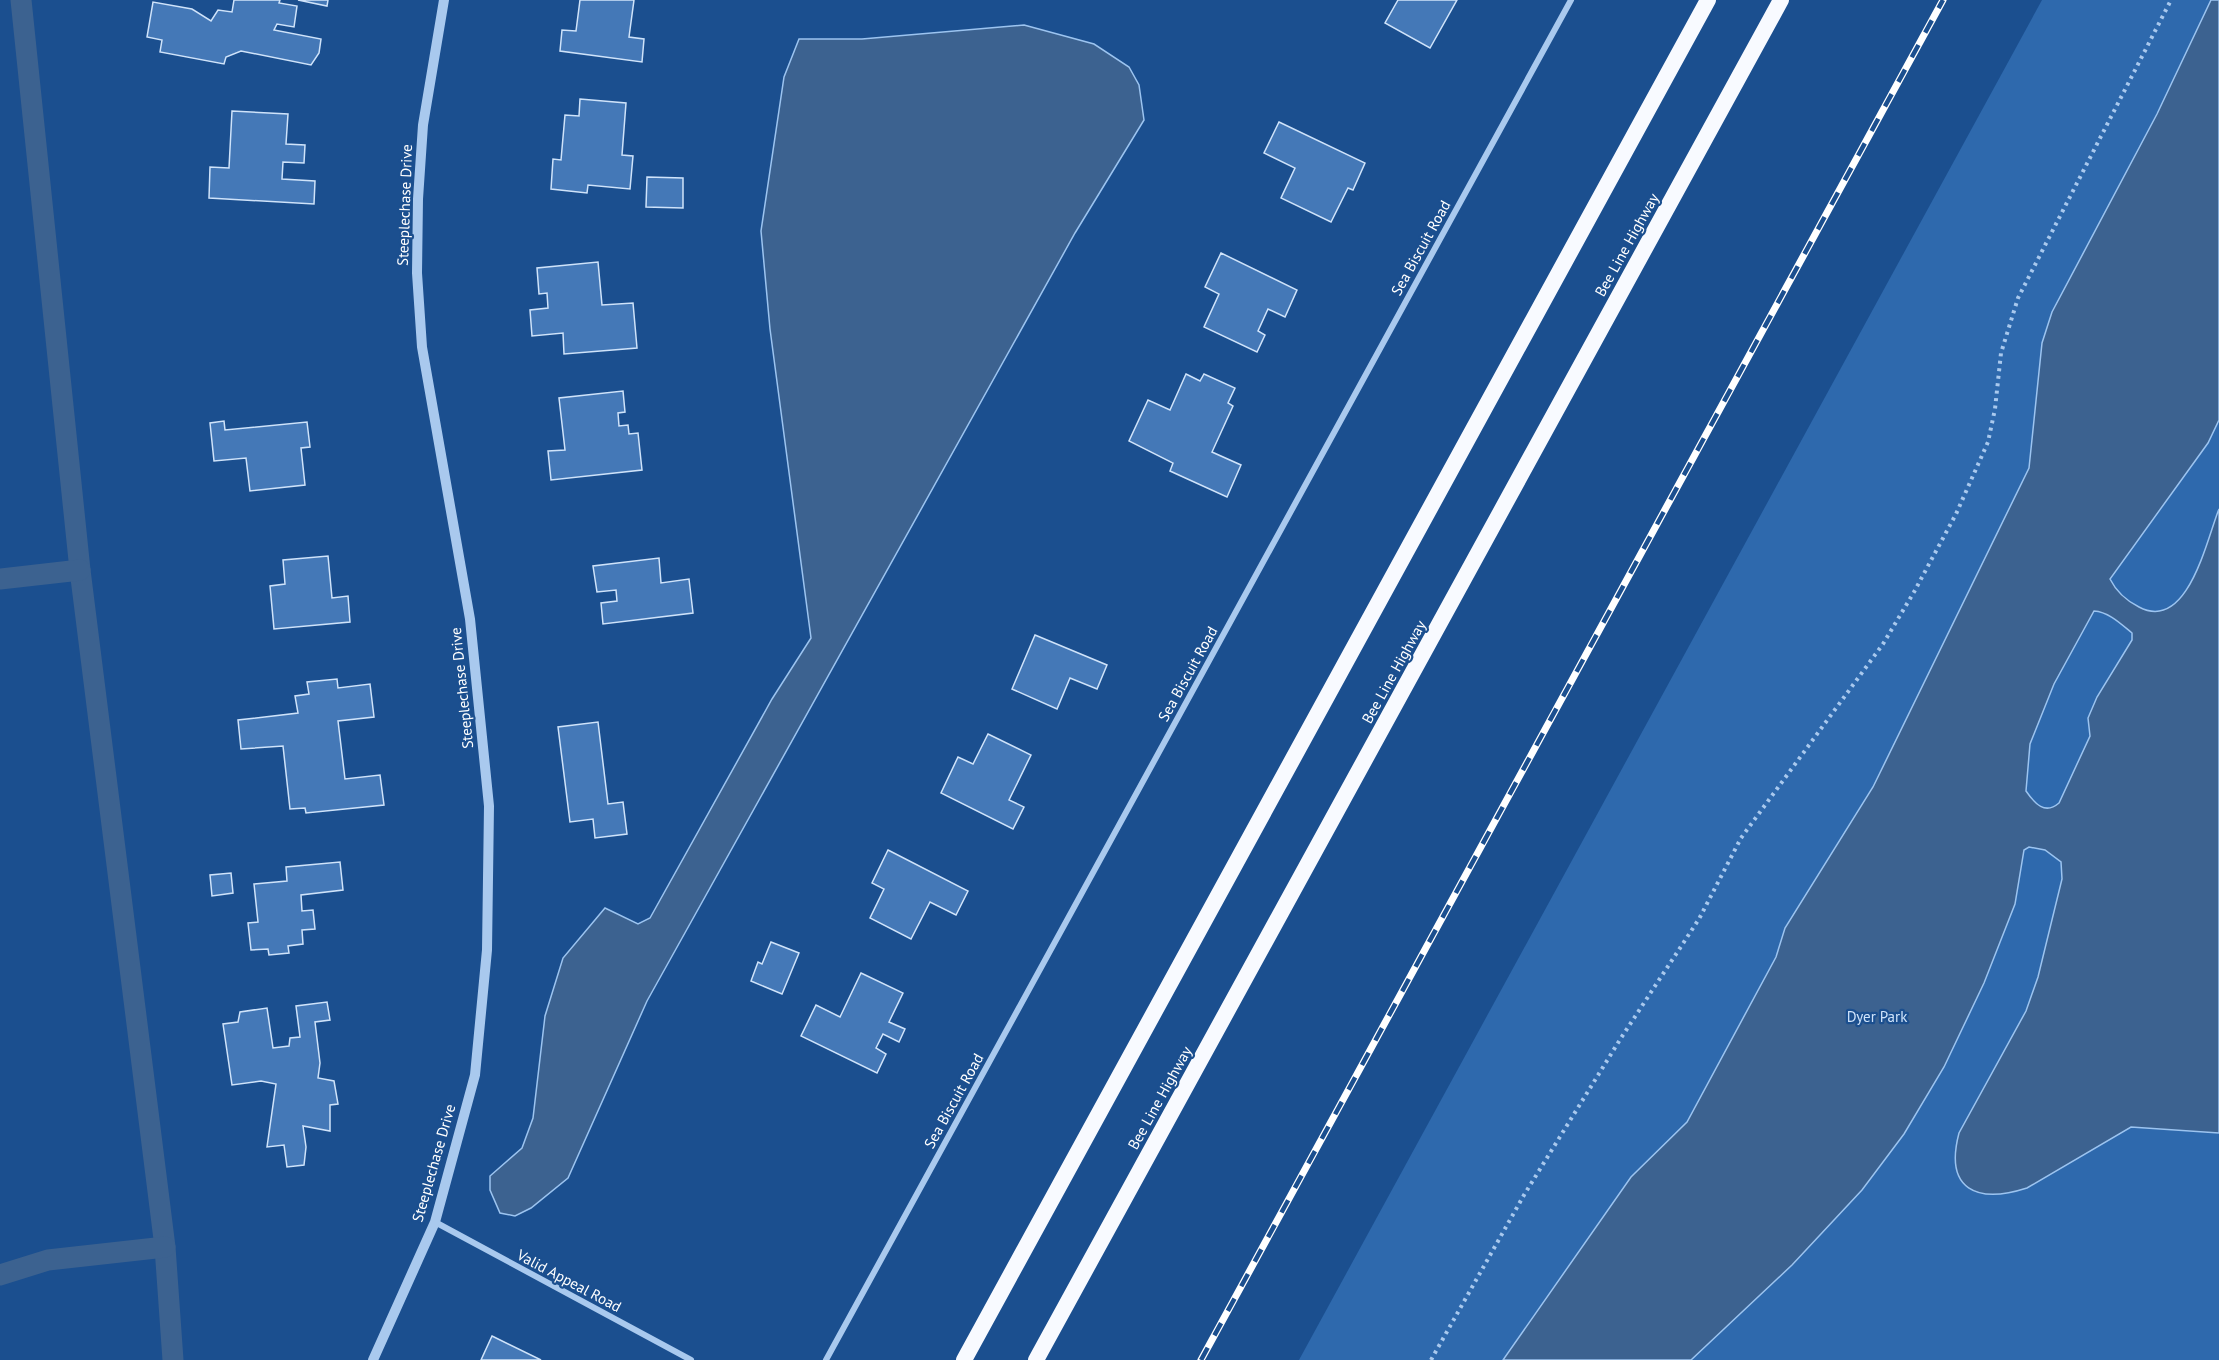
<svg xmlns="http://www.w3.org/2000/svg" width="2219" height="1360" font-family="'PT Sans',sans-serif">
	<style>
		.green { fill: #2e69ad }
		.water { fill: #3c6290; stroke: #9cc4f0; stroke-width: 1.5; fill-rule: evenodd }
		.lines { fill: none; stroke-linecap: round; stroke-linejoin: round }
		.canal { stroke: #3c6290; stroke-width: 21 }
		.building { fill: #4478b7; stroke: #cfe3fa; stroke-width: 1.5 }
		.path { stroke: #a9c9ee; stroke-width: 4; stroke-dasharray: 3 4.5; stroke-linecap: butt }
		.minor { stroke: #a9c9ee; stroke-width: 6 }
		.tertiary { stroke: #a9c9ee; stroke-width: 10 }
		.trunk { stroke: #f8faff; stroke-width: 16 }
		.rail-casing { stroke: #fff; stroke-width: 7 }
		.rail { stroke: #1b4f8f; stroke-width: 4.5; stroke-dasharray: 14; stroke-linecap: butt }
		.labels { text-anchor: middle; stroke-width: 4.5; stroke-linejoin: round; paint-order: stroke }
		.street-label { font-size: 15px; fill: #fff; stroke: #1b4f8f }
		.park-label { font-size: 15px; fill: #cfe3fa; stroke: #1b4f8f }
	</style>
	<rect width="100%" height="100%" fill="#1b4f8f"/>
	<path class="green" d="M2042,0H2219V1360H1299Z"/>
	<g class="water">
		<path d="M2211,0H2219V420L2208,443L2110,579C2116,591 2127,601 2139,607C2188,633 2207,538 2219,509V1133L2131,1127L2027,1188C1977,1204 1944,1190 1959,1133L2026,1011L2038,977L2062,879L2061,862L2045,850L2029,847L2024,850L2015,904L1984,983L1944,1067L1904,1134L1862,1190L1792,1265L1691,1360H1503L1631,1177L1687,1122L1776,957L1785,928L1873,787L2029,468L2042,343L2052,312L2157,114ZM2094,611C2109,612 2121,624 2132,633V640L2097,697L2088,718L2090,736L2059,803C2045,815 2035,804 2026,791L2030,744L2054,684Z"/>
		<path d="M1024,25L1094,44L1129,67L1139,85L1144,120L1075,233L647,1001L568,1178L531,1208L515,1216L500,1213L490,1190V1176L522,1148L533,1118L545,1016L563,958L605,908L638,924L650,918L772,699L811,638L770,329L761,231L784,77L799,39H862Z"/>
	</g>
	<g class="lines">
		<g class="canal">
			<path d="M21,0L80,570L165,1247L173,1360"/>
			<path d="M0,579L80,570"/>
			<path d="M0,1275L48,1260L165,1247"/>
		</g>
	</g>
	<g class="building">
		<path d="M234,0H280L279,3L297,6L294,27L277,24L274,30L321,39L319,53L311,65L241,51L226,57L224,64L160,52L162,40L147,37L153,2L192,9L211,21L218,10L232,12Z"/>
		<path d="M298,0H328L327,6Z"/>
		<path d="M580,0H634L629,37L644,39L642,62L560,51L562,30L576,31Z"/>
		<path d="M1398,0H1457L1430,48L1385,23Z"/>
		<path d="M580,99L626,103L622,155L633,156L630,189L588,185L587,193L551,189L553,159L561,160L565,115L579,116Z"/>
		<path d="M232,111L288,114L286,144L305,145L304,163L283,162L282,179L315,181L314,204L209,198L210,167L229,168Z"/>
		<path d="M1279,122L1365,163L1353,190L1348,188L1331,222L1281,198L1295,168L1264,153Z"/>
		<path d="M647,177L683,178V208L646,207Z"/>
		<path d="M1221,253L1297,290L1285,317L1268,309L1258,331L1265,335L1257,352L1204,327L1219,294L1205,287Z"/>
		<path d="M598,262L602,305L633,303L637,348L564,354L563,333L532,336L530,310L548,308L547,293L539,294L537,268Z"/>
		<path d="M1186,374L1200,381L1204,374L1235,388L1228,403L1233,406L1212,452L1241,465L1227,497L1170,471L1173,463L1129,441L1148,400L1170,410Z"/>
		<path d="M623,391L625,412L618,413L619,426L628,425L629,434L638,433L642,470L551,480L548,451L565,450L559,398Z"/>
		<path d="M224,421L225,430L307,422L310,447L301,448L305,485L250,491L246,458L214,461L210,423Z"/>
		<path d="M328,556L332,598L348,596L350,622L274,629L270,586L285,584L283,560Z"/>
		<path d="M659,558L661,583L689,579L693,613L603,624L601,603L617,601L616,590L597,592L593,566Z"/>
		<path d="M1035,635L1107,665L1097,689L1070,678L1057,709L1012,689Z"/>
		<path d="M337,679L338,688L370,684L374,717L338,721L345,779L380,775L384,805L306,813L305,808L290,809L283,746L241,749L238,720L298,713L295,696L309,694L307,682Z"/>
		<path d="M598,722L608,804L623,802L627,834L595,838L593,819L570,822L558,727Z"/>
		<path d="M988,734L1031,755L1009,800L1024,807L1013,829L941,793L958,757L973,764Z"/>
		<path d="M888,850L968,891L956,915L930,902L911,939L870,918L884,889L872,883Z"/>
		<path d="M340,862L343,890L301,895L302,911L313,910L315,929L302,930L303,944L288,946L289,953L269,955L268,949L251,950L248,923L258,922L254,884L287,881L286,867Z"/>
		<path d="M231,873L233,893L212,896L210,875Z"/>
		<path d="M771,942L799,953L782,994L751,981L758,962L762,964Z"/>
		<path d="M861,973L903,993L889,1022L905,1029L899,1042L883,1034L876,1048L886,1054L877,1073L801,1036L816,1005L840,1017Z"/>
		<path d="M327,1002L330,1020L315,1022L320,1063L318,1078L334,1081L338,1104L330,1105V1131L303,1126L306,1147L304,1165L287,1167L284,1145L267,1147L276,1084L261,1081L232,1085L223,1024L238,1022L240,1012L267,1008L273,1048L289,1046L290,1038L300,1037L296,1006Z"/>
		<path d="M492,1336L541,1360H481Z"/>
	</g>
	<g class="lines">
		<path class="path" d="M1431,1360L1524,1195L1621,1038L1699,919L1741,838L1883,644L1914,592L1956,514L1988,442L1995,409L2001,353L2018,298L2171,0"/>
		<g class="minor">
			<path d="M435,1222L691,1360"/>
			<path d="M826,1360L1571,0"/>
		</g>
		<path class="tertiary" d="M373,1360L435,1222L475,1075L487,950L489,806L470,619L422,347L417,273L418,199L423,125L444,0"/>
		<g class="trunk">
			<path d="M964,1360L1708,0"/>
			<path d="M1036,1360L1781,0"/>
		</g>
		<defs>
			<path id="rail" d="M1201,1360L1943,0"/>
		</defs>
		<use href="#rail" class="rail-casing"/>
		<use href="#rail" class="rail"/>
	</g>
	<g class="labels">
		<g class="street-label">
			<text transform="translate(405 205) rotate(-88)" y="5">Steeplechase Drive</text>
			<text transform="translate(1627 245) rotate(-61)" y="5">Bee Line Highway</text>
			<text transform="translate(1421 248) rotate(-61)" y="5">Sea Biscuit Road</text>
			<text transform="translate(1394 672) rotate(-61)" y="5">Bee Line Highway</text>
			<text transform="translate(1188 674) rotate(-61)" y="5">Sea Biscuit Road</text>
			<text transform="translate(462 688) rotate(-96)" y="5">Steeplechase Drive</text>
			<text transform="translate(1160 1098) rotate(-61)" y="5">Bee Line Highway</text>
			<text transform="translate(954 1101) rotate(-61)" y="5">Sea Biscuit Road</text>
			<text transform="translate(434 1163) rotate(-74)" y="5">Steeplechase Drive</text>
			<text transform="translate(569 1281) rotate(28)" y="5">Valid Appeal Road</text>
		</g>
		<g class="park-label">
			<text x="1877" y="1022">Dyer Park</text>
		</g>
	</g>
</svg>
